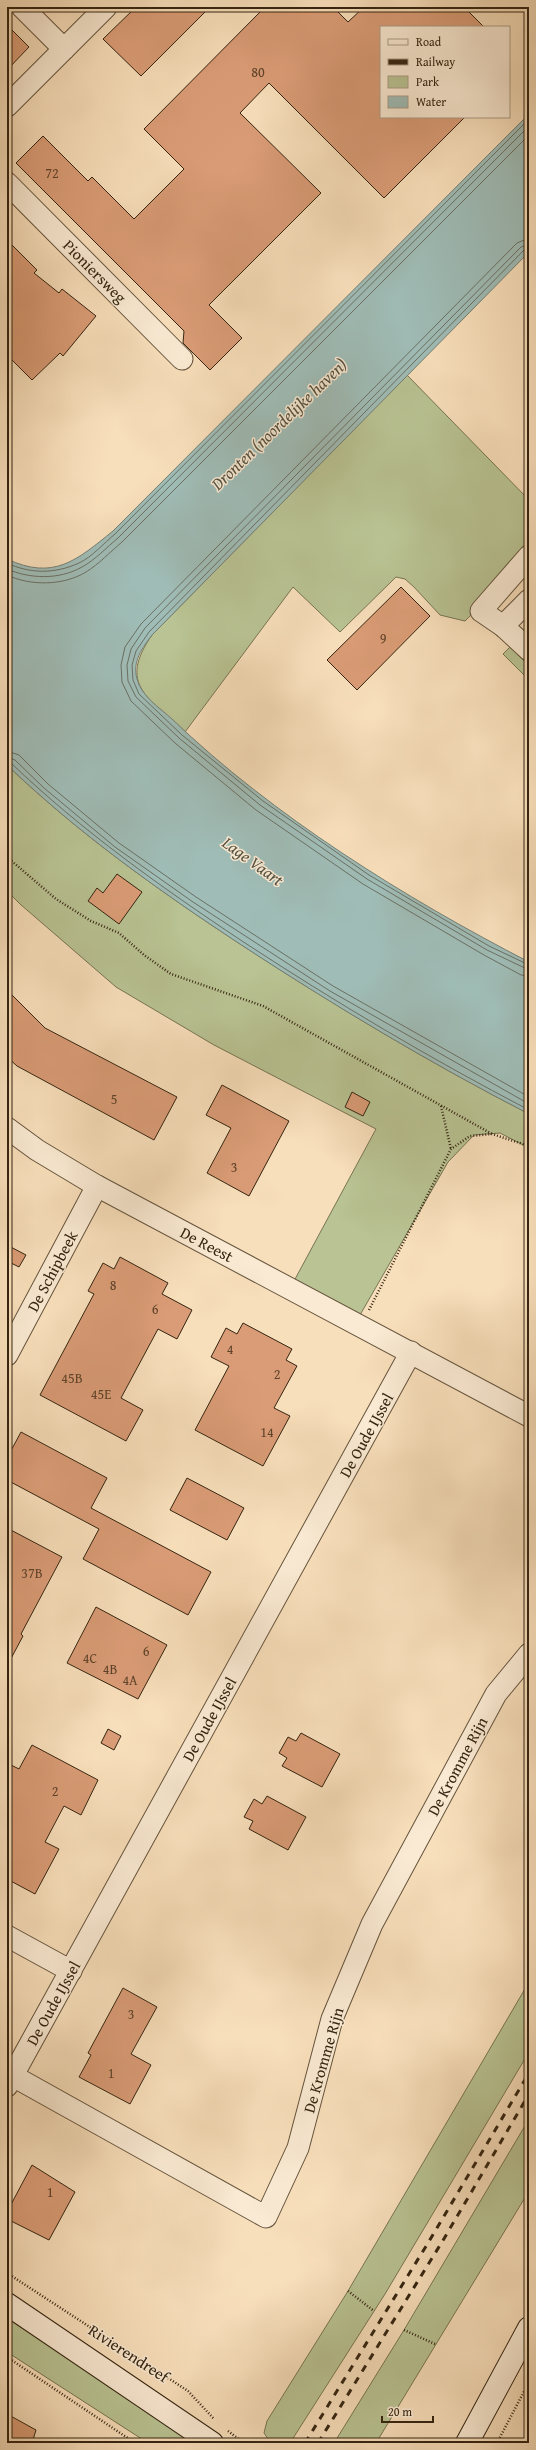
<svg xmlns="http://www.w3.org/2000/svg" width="536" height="2450" font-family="'Gentium Book Plus',serif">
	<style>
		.green { fill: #b9c393; stroke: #767452 }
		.water { fill: #9fbcb6; stroke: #747f74 }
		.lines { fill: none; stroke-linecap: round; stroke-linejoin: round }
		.shore { stroke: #6a7064; stroke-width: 1 }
		.building { fill: #da9c76; stroke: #342411 }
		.street-casing { stroke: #65533c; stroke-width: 23 }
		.secondary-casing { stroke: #342411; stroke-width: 24 }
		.path { stroke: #342411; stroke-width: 2.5; stroke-dasharray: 1 2; stroke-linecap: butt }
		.street { stroke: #faead3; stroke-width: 21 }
		.secondary { stroke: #faead3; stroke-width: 22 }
		.rail { stroke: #342411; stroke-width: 3; stroke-dasharray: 7 7; stroke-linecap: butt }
		.labels { text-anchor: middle; stroke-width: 3; stroke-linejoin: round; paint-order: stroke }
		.number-label { font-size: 14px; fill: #5e422a }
		.street-label { font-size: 16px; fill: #342411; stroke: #faead3 }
		.water-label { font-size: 17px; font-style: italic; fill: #545243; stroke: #faead3 }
	</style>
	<rect width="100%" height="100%" fill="#f8dfbb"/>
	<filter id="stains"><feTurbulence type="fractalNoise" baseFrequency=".005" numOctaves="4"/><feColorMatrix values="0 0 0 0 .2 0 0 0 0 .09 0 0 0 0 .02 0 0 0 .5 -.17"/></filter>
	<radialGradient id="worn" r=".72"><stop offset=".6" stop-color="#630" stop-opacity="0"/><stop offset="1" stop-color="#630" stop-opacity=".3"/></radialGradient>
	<g class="green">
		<path d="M407,375L529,500V556L465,621L440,615L414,587L405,579L396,577L340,632L293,587L185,732C149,698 117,685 152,635Z"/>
		<path d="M510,647L529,666V680L503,654Z"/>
		<path d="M7,765C78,833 158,890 240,944C333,1005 430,1063 529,1114V1148L500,1133L474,1135L448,1162L360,1315L294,1281L376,1129L214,1045L116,987L20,904L7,891Z"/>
		<path d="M529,1982V2052L385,2294L290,2443H271L264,2433L267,2421L348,2291Z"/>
		<path d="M529,2119V2191L376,2443H334L404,2330Z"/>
		<path d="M7,2318L177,2430L193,2441L148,2443L7,2352Z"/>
	</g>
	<path class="water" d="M529,114V252L152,635C142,648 132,662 137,679C141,696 160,708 172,719C273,816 405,898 529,962V1114C430,1063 333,1005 240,944C158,890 78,833 7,765V559C54,581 77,560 113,531Z"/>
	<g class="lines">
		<g class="shore">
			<path d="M529,238L517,243L141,624L125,647L121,665L122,682L131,701L175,743L256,810L363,884L484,955L521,975L529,976"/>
			<path d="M529,244L521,247L145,628L131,649L127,665L128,681L136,697L179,738L260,805L367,879L487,950L529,970"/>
			<path d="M529,249L524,250L149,632L136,651L132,665L133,680L139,694L182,735L263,801L369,875L489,946L529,965"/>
			<path d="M7,563C30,574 55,574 79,563C92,557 104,543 115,534L529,119"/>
			<path d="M7,569C30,579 59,580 82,567C95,560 107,547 118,538L529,126"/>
			<path d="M7,575C30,586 63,586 86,572C99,564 110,552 122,542L529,135"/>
			<path d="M7,751L19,755L48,784L119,843L196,897L333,986L529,1097"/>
			<path d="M7,757L15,760L44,788L115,847L193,902L330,991L529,1104"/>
			<path d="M7,762L11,763C82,831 161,887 242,941C335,1002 431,1059 529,1110"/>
		</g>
	</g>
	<g class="building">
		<path d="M136,7H210L141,76L103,39Z"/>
		<path d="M265,7H333L348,22L364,7H464L484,27H381V117H465L384,198L269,83L240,113L321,193L209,305L242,338L210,370L183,343L184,331L16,163L43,136L88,181L92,177L134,219L184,169L144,129Z"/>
		<path d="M7,25L29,47L7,70Z"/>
		<path d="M7,240L37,270L34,273L59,293L62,289L96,316L63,356L60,353L32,380L7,355Z"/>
		<path d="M401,587L430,616L357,690L327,660Z"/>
		<path d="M117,874L142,892L119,924L88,901L97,888L103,893Z"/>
		<path d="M7,990L45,1028L177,1097L154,1140L17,1066L7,1057Z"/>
		<path d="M222,1085L289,1121L249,1196L207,1173L231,1128L206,1115Z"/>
		<path d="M352,1092L370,1102L363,1116L345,1107Z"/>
		<path d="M7,1245L26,1255L19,1267L7,1261Z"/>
		<path d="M120,1257L168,1283L162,1294L192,1310L177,1339L158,1329L121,1398L143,1410L126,1441L40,1395L94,1294L88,1291L103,1263L114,1269Z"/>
		<path d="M243,1323L292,1349L286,1360L297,1366L274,1408L290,1416L263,1466L195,1430L229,1366L211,1357L226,1328L237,1334Z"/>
		<path d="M21,1432L107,1478L91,1508L211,1572L188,1615L83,1559L99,1529L7,1480V1458Z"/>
		<path d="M187,1478L244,1508L227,1540L170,1510Z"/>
		<path d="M7,1528L62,1557L21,1634L23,1636L7,1666Z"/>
		<path d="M96,1607L167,1645L138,1699L67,1663Z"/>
		<path d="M108,1729L121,1736L114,1750L101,1743Z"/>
		<path d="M301,1733L340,1754L322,1787L282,1766L287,1758L279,1753L288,1737L296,1741Z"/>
		<path d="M32,1745L98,1780L81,1815L64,1806L45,1842L59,1849L35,1894L7,1879V1763L19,1769Z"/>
		<path d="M267,1796L306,1817L288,1850L249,1829L253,1821L244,1817L254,1799L262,1804Z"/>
		<path d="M123,1988L157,2007L131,2054L151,2065L130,2104L79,2077L91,2055L88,2053Z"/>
		<path d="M32,2165L75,2192L49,2240L7,2219V2212Z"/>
		<path d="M7,2414L36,2430L32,2443H7Z"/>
	</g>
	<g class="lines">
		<defs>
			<g id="street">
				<path d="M22,7L64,49"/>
				<path d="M7,106L106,7"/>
				<path d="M7,183L182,359"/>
				<path d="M529,556L481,611L503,626L529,650"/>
				<path d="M503,626L529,600"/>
				<path d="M7,1128L37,1150L97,1186L529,1416"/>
				<path d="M7,1355L97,1186"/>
				<path d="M7,1936L71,1971"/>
				<path d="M13,2076L266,2217L298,2148L332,2019L372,1924L496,1694L529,1654"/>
				<path d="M7,2086L411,1352"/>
			</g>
			<g id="secondary">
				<path d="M7,2304L212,2443"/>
				<path d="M467,2443L529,2328"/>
			</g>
		</defs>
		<use href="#street" class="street-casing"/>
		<use href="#secondary" class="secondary-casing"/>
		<g class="path">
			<path d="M7,857L56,899L91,921L119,933L144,955L171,974L263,1006L492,1134"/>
			<path d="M441,1106L451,1149"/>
			<path d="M369,1310L451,1149L470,1136L492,1134L529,1146"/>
			<path d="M7,2273L188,2391L214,2419"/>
			<path d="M348,2291L374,2311"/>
			<path d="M404,2330L435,2344"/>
			<path d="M7,2357L135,2443"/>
			<path d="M228,2431L244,2443"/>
			<path d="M497,2443L529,2382"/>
		</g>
		<use href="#street" class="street"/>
		<use href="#secondary" class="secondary"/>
		<g class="rail">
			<path d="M305,2443L428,2243L529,2073"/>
			<path d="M318,2443L442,2242L529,2094"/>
		</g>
	</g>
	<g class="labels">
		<g class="number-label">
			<text x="258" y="77">80</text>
			<text x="52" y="178">72</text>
			<text x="383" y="643">9</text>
			<text x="114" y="1104">5</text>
			<text x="234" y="1172">3</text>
			<text x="113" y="1290">8</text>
			<text x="155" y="1314">6</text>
			<text x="230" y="1354">4</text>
			<text x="277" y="1379">2</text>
			<text x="72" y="1383">45B</text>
			<text x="101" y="1399">45E</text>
			<text x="267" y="1437">14</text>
			<text x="32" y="1578">37B</text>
			<text x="146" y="1656">6</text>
			<text x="90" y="1663">4C</text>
			<text x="110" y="1674">4B</text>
			<text x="130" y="1685">4A</text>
			<text x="55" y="1796">2</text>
			<text x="131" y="2019">3</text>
			<text x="111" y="2078">1</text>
			<text x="50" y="2197">1</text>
		</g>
		<g class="street-label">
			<text transform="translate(95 271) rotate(45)" y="6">Pioniersweg</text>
			<text transform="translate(207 1244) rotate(28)" y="6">De Reest</text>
			<text transform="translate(52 1271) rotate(-62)" y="6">De Schipbeek</text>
			<text transform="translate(366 1435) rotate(-61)" y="6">De Oude IJssel</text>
			<text transform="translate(209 1719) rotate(-61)" y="6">De Oude IJssel</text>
			<text transform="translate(457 1766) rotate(-62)" y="6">De Kromme Rijn</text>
			<text transform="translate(53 2003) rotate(-61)" y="6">De Oude IJssel</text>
			<text transform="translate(323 2060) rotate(-74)" y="6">De Kromme Rijn</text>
			<text transform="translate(129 2353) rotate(33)" y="6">Rivierendreef</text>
		</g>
		<g class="water-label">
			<text transform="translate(279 424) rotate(-44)" y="6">Dronten (noordelijke haven)</text>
			<text transform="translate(253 861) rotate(36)" y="6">Lage Vaart</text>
		</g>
	</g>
	<rect width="536" height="2450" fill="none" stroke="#f8dfbb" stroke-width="24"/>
	<rect x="8" y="8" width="520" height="2434" fill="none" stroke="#342411" stroke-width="2"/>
	<rect x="12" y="12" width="512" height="2426" fill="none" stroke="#342411"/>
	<rect x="380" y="26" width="130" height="92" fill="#faead3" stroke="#ab9b85"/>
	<rect x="388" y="39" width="20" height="6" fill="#faead3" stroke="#ab9b85"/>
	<text x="416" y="46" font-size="12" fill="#342411">Road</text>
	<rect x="388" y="59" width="20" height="6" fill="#342411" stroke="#ab9b85"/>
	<text x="416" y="66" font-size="12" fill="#342411">Railway</text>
	<rect x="388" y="76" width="20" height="12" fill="#b9c393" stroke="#ab9b85"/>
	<text x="416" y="86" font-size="12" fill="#342411">Park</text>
	<rect x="388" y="96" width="20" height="12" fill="#9fbcb6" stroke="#ab9b85"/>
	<text x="416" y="106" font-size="12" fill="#342411">Water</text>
	<path d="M382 2416v6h51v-6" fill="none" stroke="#342411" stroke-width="2"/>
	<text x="388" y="2416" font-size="12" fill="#342411" stroke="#faead3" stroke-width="3" paint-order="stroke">20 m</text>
	<rect width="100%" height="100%" filter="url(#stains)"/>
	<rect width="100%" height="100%" fill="url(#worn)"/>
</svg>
